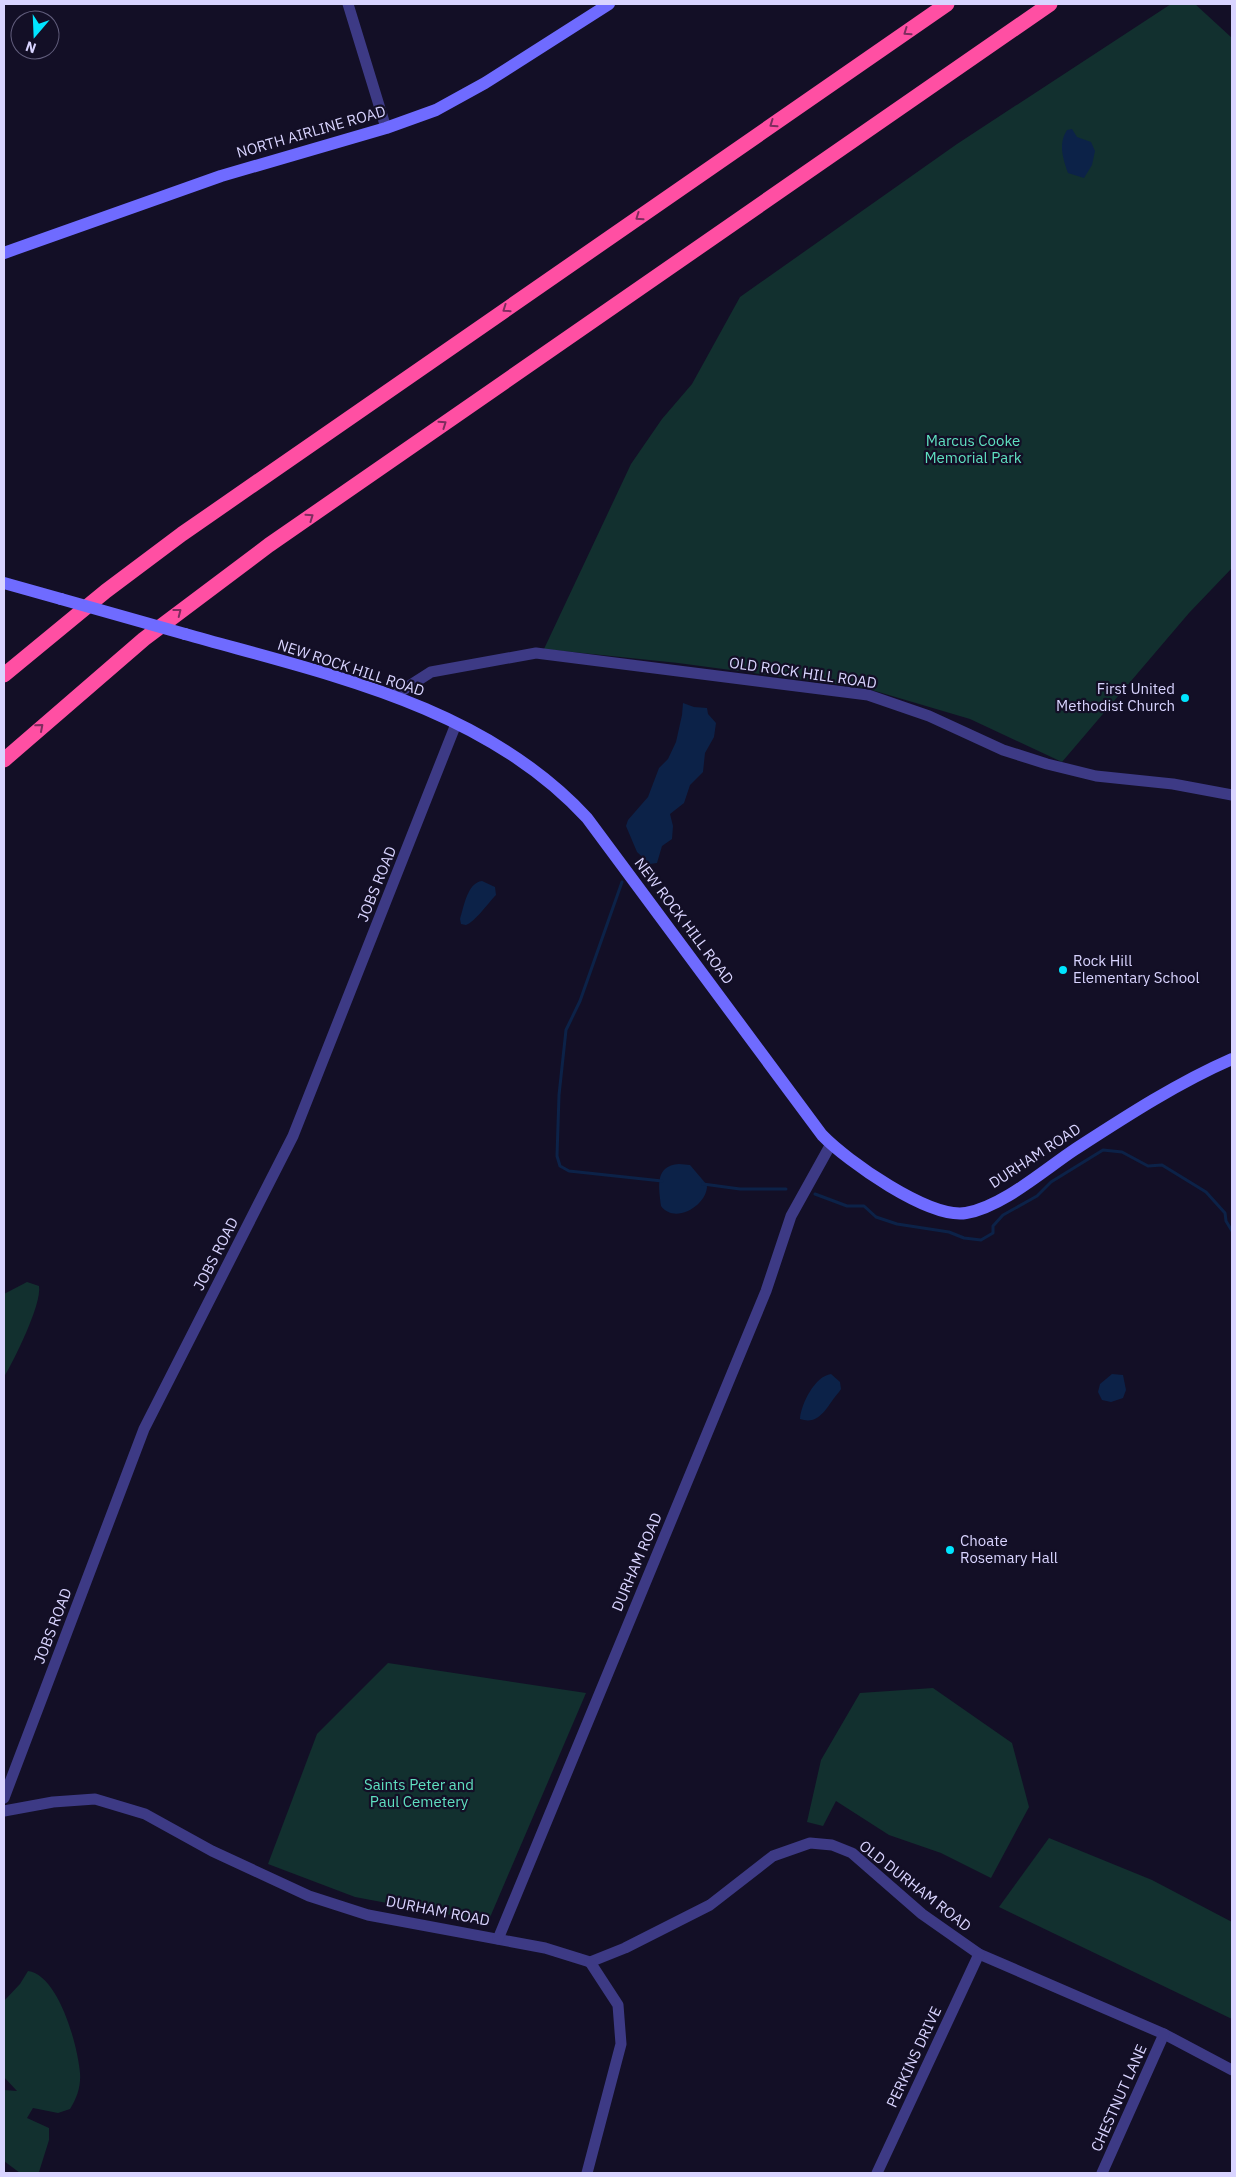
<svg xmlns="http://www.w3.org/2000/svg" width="1236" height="2177" font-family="'IBM Plex Sans',sans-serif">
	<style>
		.green { fill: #12302f }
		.water { fill: #0c2248 }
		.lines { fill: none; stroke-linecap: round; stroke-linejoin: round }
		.stream { stroke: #0c2248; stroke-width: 3 }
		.street { stroke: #3d3a85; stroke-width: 11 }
		.secondary { stroke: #6f6bff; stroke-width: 12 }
		.highway { stroke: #ff4fa3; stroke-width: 15 }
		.secondary-bridge { stroke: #6f6bff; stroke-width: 12 }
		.oneway { stroke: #7d2c5e }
		.poi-dot { fill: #00e5ff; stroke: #130f26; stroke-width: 2 }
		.labels { text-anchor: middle; stroke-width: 4.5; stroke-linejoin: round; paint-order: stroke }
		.street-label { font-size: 15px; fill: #d9d4ff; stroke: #130f26 }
		.park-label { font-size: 15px; fill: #5fe0c0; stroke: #130f26 }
		.poi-label { font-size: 15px; fill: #d9d4ff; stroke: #130f26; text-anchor: start }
	</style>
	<rect width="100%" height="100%" fill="#130f26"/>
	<g class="green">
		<path d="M1171,4H1195L1232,38V568L1189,613L1062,762L970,719L865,688L678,663L544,649L631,464L662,419L692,384L740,297L957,144Z"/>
		<path d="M27,1282L39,1286C42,1304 14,1360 4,1377V1294Z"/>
		<path d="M388,1663L586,1693L488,1922L355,1897L268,1864L317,1734Z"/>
		<path d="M933,1688L1012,1743L1029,1807L991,1878L941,1853L889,1835L836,1801L823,1826L807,1822L821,1760L860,1693Z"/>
		<path d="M1049,1838L1152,1880L1232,1922V2019L999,1907Z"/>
		<path d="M28,1971C59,1975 78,2047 80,2073C81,2086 77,2098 70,2109L58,2113L33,2108L27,2118L49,2128V2140L39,2172L20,2173L4,2161V2090L17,2091L4,2077V2001L20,1984Z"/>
	</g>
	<g class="water">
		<path d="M1072,129L1077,137L1091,142L1095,151L1092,165L1084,178L1068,173C1063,158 1058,144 1067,130Z"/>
		<path d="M683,703L694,707L707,708L708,714L716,723L714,737L705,753L703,772L690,785L684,803L670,814L673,826L672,839L662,846L657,863L650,864L637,852L626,826L628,820L648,797L659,768L668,759L676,742L682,715Z"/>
		<path d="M482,881L495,887L496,895C488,903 475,922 466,925L461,924L460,919C464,907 467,883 482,881Z"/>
		<path d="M679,1164L690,1165L707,1185C708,1205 675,1225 661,1206C659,1187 654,1166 679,1164Z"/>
		<path d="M831,1374L840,1382L841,1389L839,1392C827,1405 821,1426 800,1419C801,1404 815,1376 831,1374Z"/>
		<path d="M1112,1374L1123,1375L1126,1390L1123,1398L1111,1402L1102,1400L1098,1392L1100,1384Z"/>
	</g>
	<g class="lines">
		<g class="stream">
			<path d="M622,882L580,1001L566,1030L559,1095L557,1156L560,1166L569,1171L662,1181"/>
			<path d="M703,1184L740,1189H786"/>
			<path d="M815,1194L847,1206H864L876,1217L897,1224L949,1232L964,1238L981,1240L993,1233V1226L1003,1215L1037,1196L1051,1182L1103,1150L1122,1152L1148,1166L1162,1165L1206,1192L1225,1213L1226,1221L1232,1231"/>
		</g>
		<g class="street">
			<path d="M348,4L386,128"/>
			<path d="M395,695L431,672L536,653L868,695L929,716L1003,750L1047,764L1096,776L1173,784L1232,795"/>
			<path d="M4,1798L144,1429L293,1136L456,724"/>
			<path d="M4,1811L53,1802L95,1799L145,1814L212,1851L309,1896L368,1915L545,1948L590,1962L625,1948L710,1905L773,1856L810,1843L832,1845L852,1853L922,1914L979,1954L1164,2034L1232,2070"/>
			<path d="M498,1939L766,1291L791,1216L831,1144"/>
			<path d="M587,2173L621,2044L618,2005L590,1962"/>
			<path d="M877,2173L979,1954"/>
			<path d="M1102,2173L1164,2034"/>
		</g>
		<g class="secondary">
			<path d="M4,253L221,176L386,128L436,110L485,83L609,4"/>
			<path d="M4,583L61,599"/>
			<path d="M185,634C326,674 483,705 587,818L822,1135C847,1161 929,1219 966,1213C1002,1207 1044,1170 1074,1150C1125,1117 1177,1083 1232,1059"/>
		</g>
		<g class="highway">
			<path d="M4,675L106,591L182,534L947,4"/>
			<path d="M4,760L144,639L269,545L1050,4"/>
		</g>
		<path class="secondary-bridge" d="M61,599L185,634"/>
	</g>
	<defs><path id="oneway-chevron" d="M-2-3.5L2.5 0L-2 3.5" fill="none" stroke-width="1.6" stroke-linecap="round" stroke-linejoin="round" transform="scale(1.25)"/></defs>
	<g class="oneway">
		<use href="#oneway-chevron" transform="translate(907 32) rotate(145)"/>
		<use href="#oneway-chevron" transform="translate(773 124) rotate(145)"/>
		<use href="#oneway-chevron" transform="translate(639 217) rotate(145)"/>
		<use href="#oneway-chevron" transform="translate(506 309) rotate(145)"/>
		<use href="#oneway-chevron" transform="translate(443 424) rotate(-35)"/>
		<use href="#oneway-chevron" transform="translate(310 517) rotate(-35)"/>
		<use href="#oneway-chevron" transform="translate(178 612) rotate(-38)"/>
		<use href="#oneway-chevron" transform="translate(40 727) rotate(-41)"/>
	</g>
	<g class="poi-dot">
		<circle cx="1185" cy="698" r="5"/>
		<circle cx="1063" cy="970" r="5"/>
		<circle cx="950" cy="1550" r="5"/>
	</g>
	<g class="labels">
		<g class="street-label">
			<text transform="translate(311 132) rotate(-16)" y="5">NORTH AIRLINE ROAD</text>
			<text transform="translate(351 668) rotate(18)" y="5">NEW ROCK HILL ROAD</text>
			<text transform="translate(803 673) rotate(8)" y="5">OLD ROCK HILL ROAD</text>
			<text transform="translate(377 884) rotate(-68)" y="5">JOBS ROAD</text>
			<text transform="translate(684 921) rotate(53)" y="5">NEW ROCK HILL ROAD</text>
			<text transform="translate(1035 1156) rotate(-33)" y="5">DURHAM ROAD</text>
			<text transform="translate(216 1254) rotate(-63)" y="5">JOBS ROAD</text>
			<text transform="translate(637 1562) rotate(-67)" y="5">DURHAM ROAD</text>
			<text transform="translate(53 1626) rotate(-69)" y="5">JOBS ROAD</text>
			<text transform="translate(915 1886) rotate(38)" y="5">OLD DURHAM ROAD</text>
			<text transform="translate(438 1911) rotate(11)" y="5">DURHAM ROAD</text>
			<text transform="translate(914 2057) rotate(-65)" y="5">PERKINS DRIVE</text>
			<text transform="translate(1119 2098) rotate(-66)" y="5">CHESTNUT LANE</text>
		</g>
		<g class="park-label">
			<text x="973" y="446">Marcus Cooke<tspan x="973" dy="17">Memorial Park</tspan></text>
			<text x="419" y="1790">Saints Peter and<tspan x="419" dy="17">Paul Cemetery</tspan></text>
		</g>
		<g class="poi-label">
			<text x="1175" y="694" text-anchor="end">First United<tspan x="1175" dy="17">Methodist Church</tspan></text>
			<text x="1073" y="966">Rock Hill<tspan x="1073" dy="17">Elementary School</tspan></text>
			<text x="960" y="1546">Choate<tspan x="960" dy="17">Rosemary Hall</tspan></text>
		</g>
	</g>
	<rect width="1236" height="2177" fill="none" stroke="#d9d4ff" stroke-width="10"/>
	<g transform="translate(35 35) rotate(199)"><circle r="24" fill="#130f26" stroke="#625e7d"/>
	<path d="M0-4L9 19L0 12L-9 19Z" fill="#00e5ff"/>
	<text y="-8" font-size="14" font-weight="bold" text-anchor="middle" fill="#d9d4ff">N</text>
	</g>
</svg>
